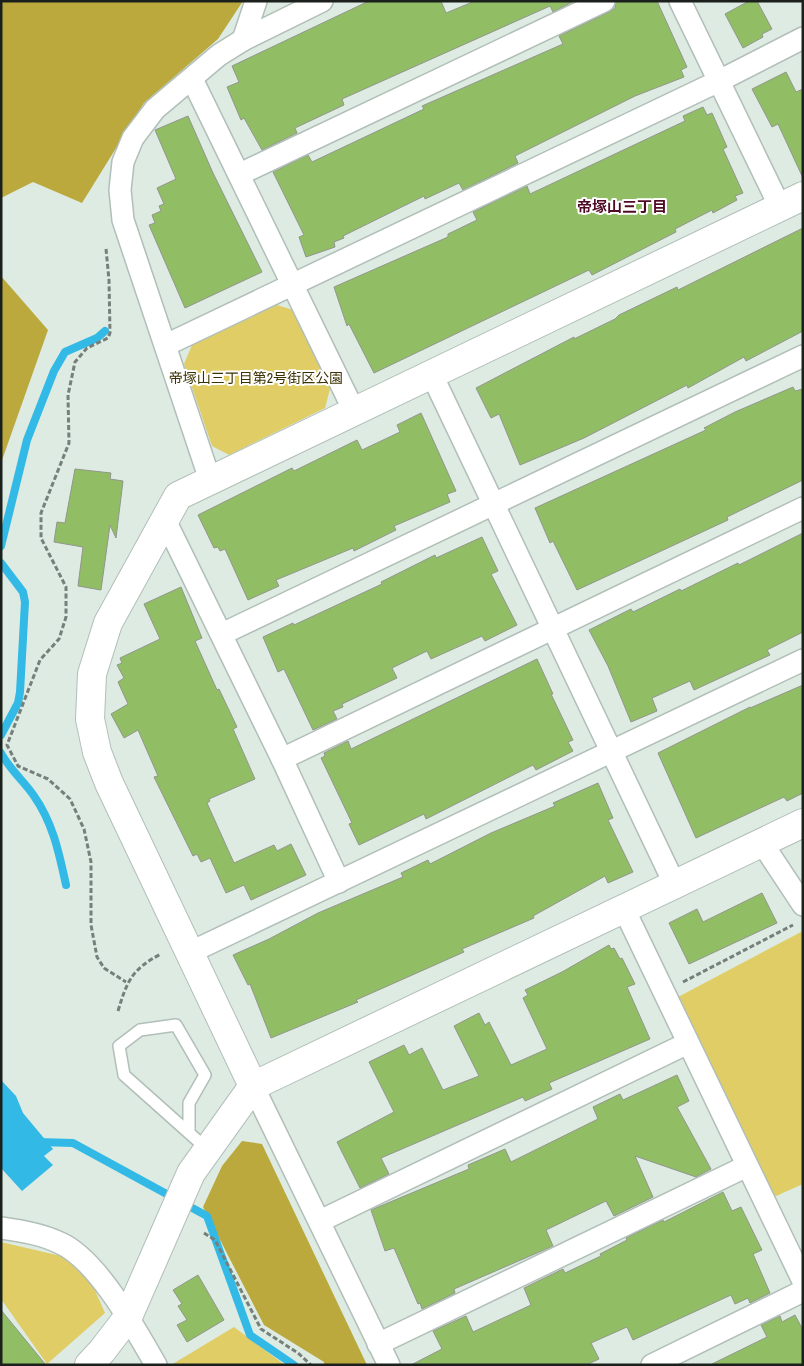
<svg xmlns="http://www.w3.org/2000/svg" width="804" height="1366" font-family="'Archivo Narrow','Noto Sans JP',sans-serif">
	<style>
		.green { fill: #e0cd66 }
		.forest { fill: #bca93d }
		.water { fill: #32b9e5 }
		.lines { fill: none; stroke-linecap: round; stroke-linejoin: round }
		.stream { stroke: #32b9e5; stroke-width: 8 }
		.building { fill: #91bd64; stroke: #91978c }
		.lane-casing { stroke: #b1bfb8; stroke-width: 14 }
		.street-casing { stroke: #b1bfb8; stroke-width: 24 }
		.secondary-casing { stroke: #b1bfb8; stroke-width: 30 }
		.path { stroke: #767f7a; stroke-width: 3; stroke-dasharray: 5 2.5; stroke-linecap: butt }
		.lane { stroke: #fff; stroke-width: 11 }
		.street { stroke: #fff; stroke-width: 21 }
		.secondary { stroke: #fff; stroke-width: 28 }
		.labels { text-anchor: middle; stroke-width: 4; stroke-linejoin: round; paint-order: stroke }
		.park-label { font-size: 14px; fill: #3b3304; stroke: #fff }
		.neighbourhood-label { font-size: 15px; font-weight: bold; fill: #4f0b24; stroke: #fff }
	</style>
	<rect width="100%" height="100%" fill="#ddebe3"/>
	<g class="green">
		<path d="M277,305L293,310L330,389L325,408L229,455L212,446L184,364L192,345Z"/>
		<path d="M801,932L803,935V1184L774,1197L678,997Z"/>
		<path d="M1,1242L61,1256L90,1279L105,1313L47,1364L1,1299Z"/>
		<path d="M234,1327L285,1365H171Z"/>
	</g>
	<g class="forest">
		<path d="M1,1H243L218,39L144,103L82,203L33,182L1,198Z"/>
		<path d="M1,276L48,330L1,463Z"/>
		<path d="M242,1141L262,1144L367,1365H324V1362L264,1325L203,1207L222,1166Z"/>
	</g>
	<path class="water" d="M1,1080L16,1096L23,1113L53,1149L44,1156L53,1165L22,1191L1,1168Z"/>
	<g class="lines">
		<g class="stream">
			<path d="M1,546L27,440L54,371L65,352L97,338L105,331"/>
			<path d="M1,563L23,592L25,602L20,692L18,703L1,735"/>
			<path d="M1,753C10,770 23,780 34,796C53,823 59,853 66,885"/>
			<path d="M38,1142L73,1143L207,1216L250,1335L294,1365"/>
		</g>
	</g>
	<g class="building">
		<path d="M369,1H441L446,13L475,1H574L553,12L550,6L342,99L344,105L295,128L297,133L262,150L244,118L241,120L227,87L239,82L232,66Z"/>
		<path d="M616,1H657L687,67L681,70L684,77L635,96L515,156L518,163L463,190L459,183L425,199L424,196L343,236L344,238L334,242L335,247L306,257L299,237L304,235L273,172L308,155L312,162L424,109L422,106L563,44L559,36L609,12L615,8Z"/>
		<path d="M749,1H757L772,29L762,34L763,37L743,48L725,14Z"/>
		<path d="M786,72L796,92L803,89V178L778,124L772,127L752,89Z"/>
		<path d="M703,107L707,115L712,113L727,147L723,149L743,193L735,196L737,200L713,213L712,210L675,229L676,232L592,275L589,270L374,373L349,324L347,326L334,287L448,237V234L477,220L473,212L527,186L530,194L685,121L683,116Z"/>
		<path d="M188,116L213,173L262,272L185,308L149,225L155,223L152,215L161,211L159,206L164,204L157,188L176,179L155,130Z"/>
		<path d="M803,228V331L746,361L744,357L688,388L687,385L584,438L520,465L499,414L491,418L476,388L574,337V339L615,319L619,315L677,287L678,290Z"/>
		<path d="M793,387L795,391L803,389V480L727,517L728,520L577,590L553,541L550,543L535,508L706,430L704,428L735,412Z"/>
		<path d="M421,413L456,491L447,494L450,502L394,526L396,530L354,551L353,548L276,580L279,586L248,600L225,549L220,551L218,547L214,548L198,515L292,468L294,471L357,440L362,450L400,432L397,425Z"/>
		<path d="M75,469L111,473L110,479L123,481L116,538L110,525L101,590L78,586L83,547L54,542L57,522L65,523Z"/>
		<path d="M803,533V632L767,650L770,655L694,690L690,681L652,698L657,711L631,722L608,666L589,630L631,609L633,612L680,589L681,591L738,563L739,565Z"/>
		<path d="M482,537L498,571L491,574L517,625L485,641L482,636L431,659L427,651L392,668L397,678L342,704L343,707L333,711L337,719L313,730L284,669L278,672L263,637L293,623L294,625L382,584L381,582L435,555L436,558Z"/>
		<path d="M181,587L202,638L195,641L217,690L219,689L237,727L233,729L255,779L209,799L210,801L207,803L234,863L274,845L277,851L291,844L306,875L251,900L244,885L226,893L210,858L201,862L197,854L193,856L154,777L158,776L138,730L124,738L111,714L128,704L118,682L124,678L117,665L122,663L120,658L160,639L144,604Z"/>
		<path d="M537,659L553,694H551L573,740L568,742L573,751L536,770L533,765L426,819L424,814L359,845L349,824L352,823L321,758L325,756L324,753L348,741L351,749Z"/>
		<path d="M803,685V793L787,801L784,797L696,838L658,753L750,707V708Z"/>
		<path d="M598,783L613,818L608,820L633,872L608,883L605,876L533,916L534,918L462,949L464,952L356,1000L358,1002L271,1038L250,984L248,985L233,955L269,939L318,913L403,877L401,873L428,860L430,864L491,833L555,806L553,803Z"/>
		<path d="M762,893L777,923L689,964L669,923L697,909L703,922Z"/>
		<path d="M609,945L611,949L614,948L620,959L622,958L635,984L627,987L650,1039L549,1083L552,1089L525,1101L523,1097L381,1158L389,1174L360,1188L337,1142L394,1112L369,1062L404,1045L409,1055L422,1048L443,1090L479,1076L454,1026L479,1013L485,1025L489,1022L511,1065L547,1049L523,998L528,995L525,990L562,972Z"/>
		<path d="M677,1075L689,1101L677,1107L711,1169L696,1177L635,1156L653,1197L614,1216L606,1201L546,1230L553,1246L454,1289L455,1293L422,1309L420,1303L418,1304L394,1248L385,1251L371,1210L469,1169L468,1165L505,1149L511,1162L598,1119L593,1107L620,1094L623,1100Z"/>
		<path d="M723,1192L732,1211L741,1207L762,1250L753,1254L770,1293L750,1303L748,1298L735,1304L731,1295L633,1340L627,1327L591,1343L599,1359L586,1365H411L442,1349L433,1331L466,1316L473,1332L531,1305L524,1288L563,1269L565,1273L601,1256L600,1254L627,1240L626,1238L663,1220L664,1222Z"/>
		<path d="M198,1275L224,1320L187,1342L177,1325L187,1320L178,1306L182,1304L173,1290Z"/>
		<path d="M1,1310L46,1365H1Z"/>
		<path d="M795,1315L803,1330V1365H710L767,1337L761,1325L780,1316L782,1322Z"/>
	</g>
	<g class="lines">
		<defs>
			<path id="lane" d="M189,1133V1103L205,1075L176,1025L140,1030L119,1046L124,1075L207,1149"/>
			<g id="street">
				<path d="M680,1L780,207"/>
				<path d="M243,40L256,1"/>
				<path d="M192,79L354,411"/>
				<path d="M240,174L604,1"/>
				<path d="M166,345L719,81L803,38"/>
				<path d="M432,375L674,883"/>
				<path d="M210,480L123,220L120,190L123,162L133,138L155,109L219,55L243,40L322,1"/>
				<path d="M165,520L282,759L339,882"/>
				<path d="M222,634L803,356"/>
				<path d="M282,759L803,508"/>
				<path d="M762,843L803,905"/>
				<path d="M624,909L803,1281"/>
				<path d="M189,953L803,660"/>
				<path d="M253,1086L389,1365"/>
				<path d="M320,1221L688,1043"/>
				<path d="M1,1228C21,1231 42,1234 60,1243C97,1259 136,1330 156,1365"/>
				<path d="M378,1344L747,1166"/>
				<path d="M652,1365L803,1291"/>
			</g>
			<g id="secondary">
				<path d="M253,1086L109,783L97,752L90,719L92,674L108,623L178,496L803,196"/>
				<path d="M89,1365L102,1351L128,1317L191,1173L253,1086L803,823"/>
			</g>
		</defs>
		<use href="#lane" class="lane-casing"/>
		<use href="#street" class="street-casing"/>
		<use href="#secondary" class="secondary-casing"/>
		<g class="path">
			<path d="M106,249L109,280L110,333L108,338L87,348L75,362L68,395L69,443L41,513V538L66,587V617L59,639L40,660L7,745L18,766L48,779L70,799L84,829L91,862V925L97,957L104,968L126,982"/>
			<path d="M683,982L793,925"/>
			<path d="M118,1011C127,981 132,969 161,954"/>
			<path d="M204,1233L215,1240L261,1329L298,1353L311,1365"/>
		</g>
		<use href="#lane" class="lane"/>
		<use href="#street" class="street"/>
		<use href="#secondary" class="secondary"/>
	</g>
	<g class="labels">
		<g class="park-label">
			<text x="256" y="383">帝塚山三丁目第2号街区公園</text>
		</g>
		<g class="neighbourhood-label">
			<text x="622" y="212">帝塚山三丁目</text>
		</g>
	</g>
	<rect width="804" height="1366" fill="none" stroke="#1b201d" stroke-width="5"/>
</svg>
